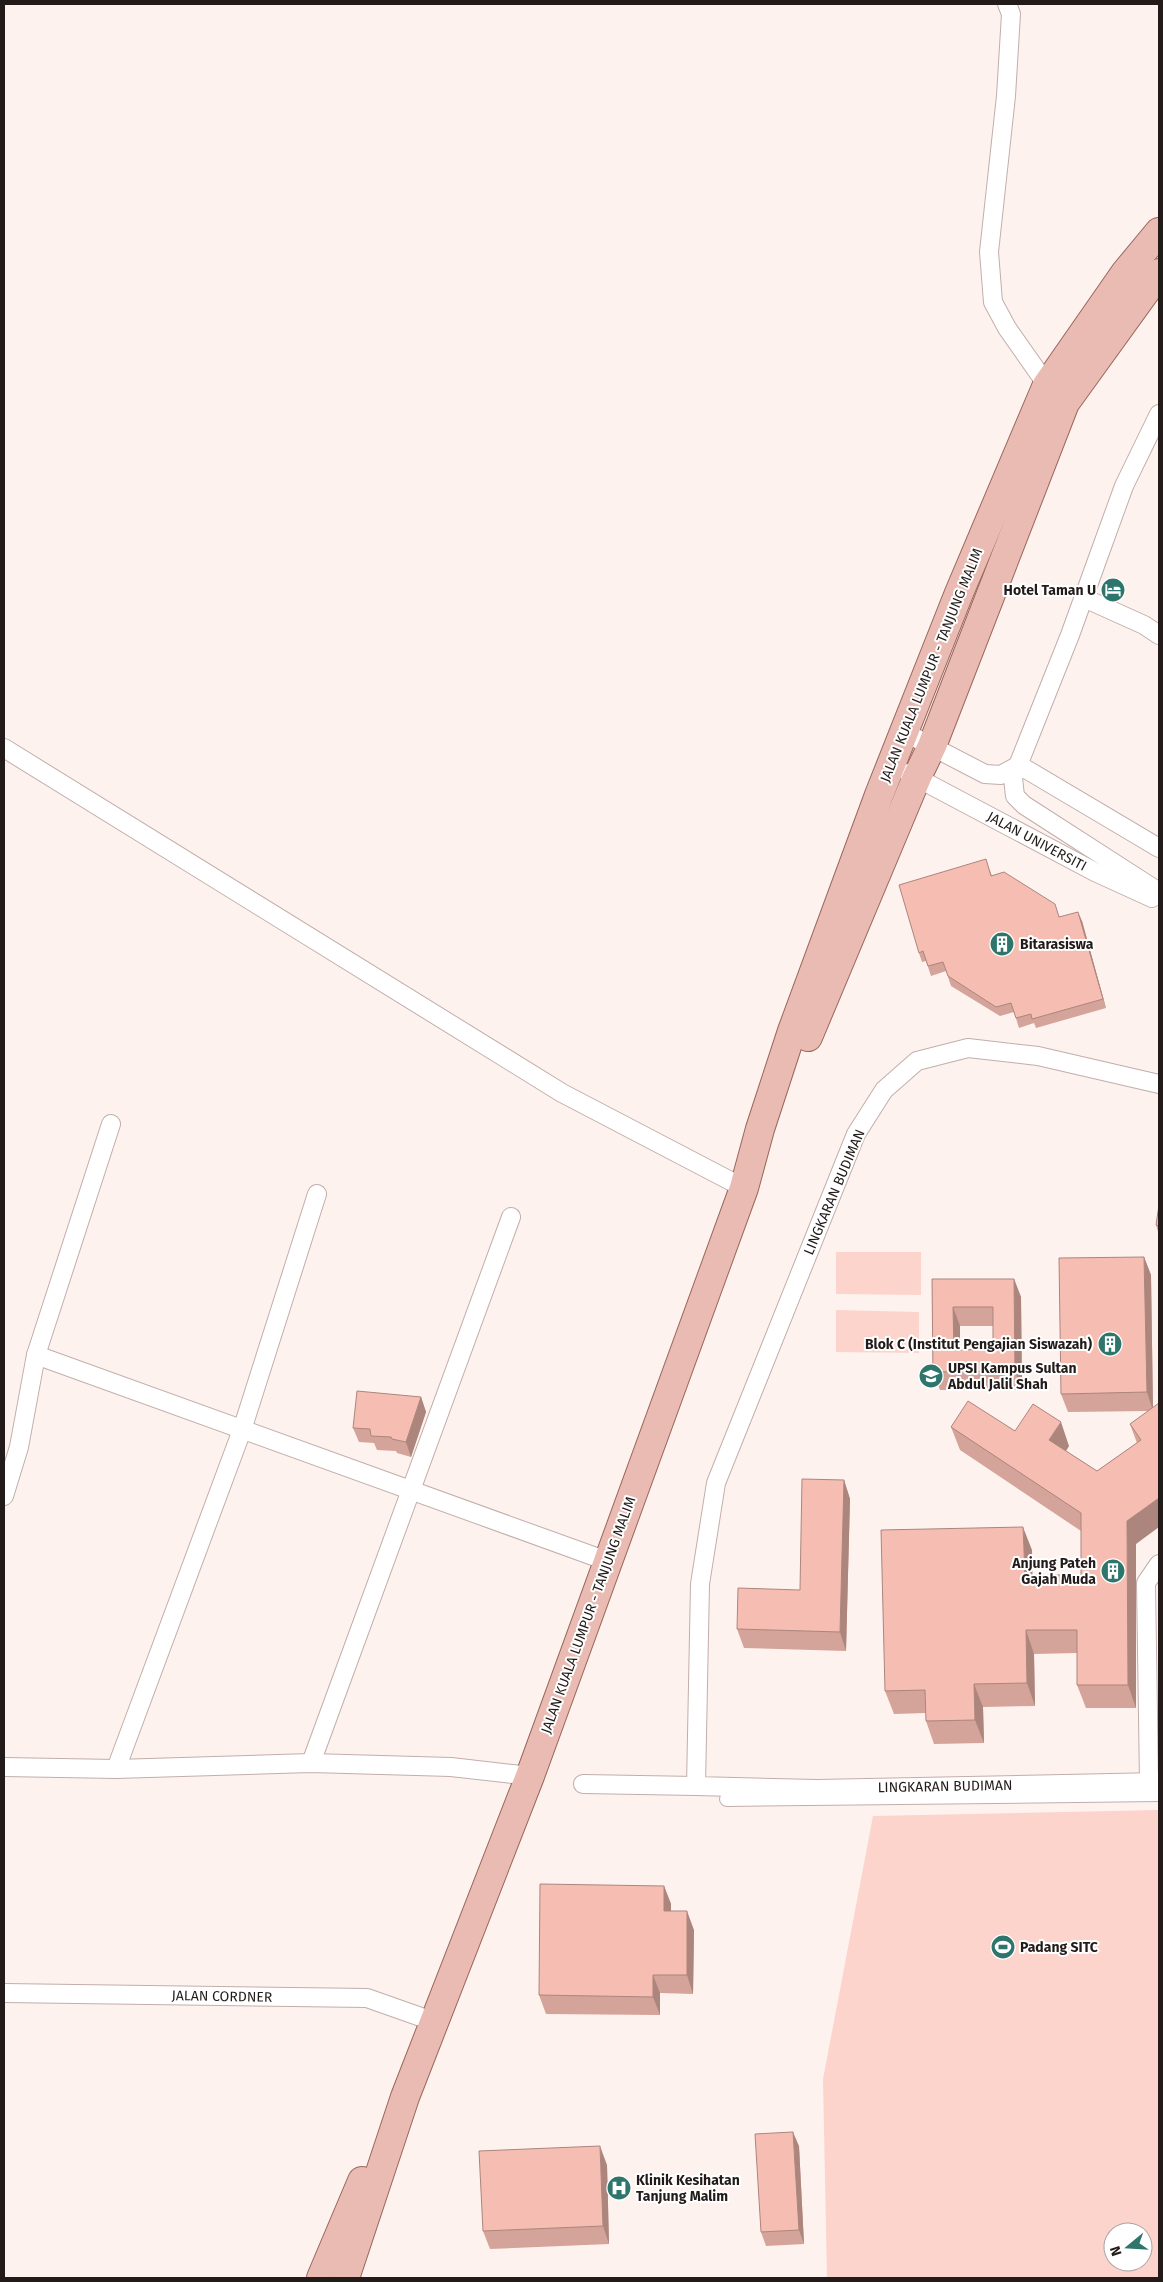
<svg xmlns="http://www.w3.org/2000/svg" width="1163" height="2282" font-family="'Fira Sans',sans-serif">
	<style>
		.green { fill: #fcd4cb; fill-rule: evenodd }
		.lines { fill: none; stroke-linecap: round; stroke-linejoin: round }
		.pedestrian-casing { stroke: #c1aeaa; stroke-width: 16 }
		.minor-casing { stroke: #c1aeaa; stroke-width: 20 }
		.primary-casing { stroke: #9a665b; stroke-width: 30 }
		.pedestrian { stroke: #fff; stroke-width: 14 }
		.minor { stroke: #fff; stroke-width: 18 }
		.primary { stroke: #e9bbb2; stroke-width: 28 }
		.wall { fill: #d4a399; fill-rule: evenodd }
		.shaded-wall { fill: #ac857d }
		.building { fill: #f6beb2; stroke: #ac857d; fill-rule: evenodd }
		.labels { text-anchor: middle; stroke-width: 4; stroke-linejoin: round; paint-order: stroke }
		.poi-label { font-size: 14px; font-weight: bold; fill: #221b19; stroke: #fff; text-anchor: start }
		.street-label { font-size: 14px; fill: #221b19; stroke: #fff }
	</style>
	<rect width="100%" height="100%" fill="#fef2ef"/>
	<g class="green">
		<path d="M836,1252H921V1295L836,1294Z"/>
		<path d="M836,1310L919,1312V1353L836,1352Z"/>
		<path d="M1159,1810V2278H827L823,2079L873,1816ZM1113,2232H1143V2262H1113Z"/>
	</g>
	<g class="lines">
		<defs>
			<path id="pedestrian" d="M727,1799L1159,1794"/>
			<g id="minor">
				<path d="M1007,4L1011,14L1006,96L989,252L993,302L1007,328L1047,385"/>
				<path d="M1159,414L1124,486L1070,635L1013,778L1015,796L1024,805L1159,892"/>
				<path d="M1084,598L1144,625L1159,635"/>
				<path d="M904,732L985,774L1001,775L1019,765"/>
				<path d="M4,748L562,1093L744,1188"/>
				<path d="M1019,765L1159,848"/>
				<path d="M908,773L1095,872L1152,898"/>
				<path d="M1159,1084L1038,1056L968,1048L917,1061L884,1090L856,1134L716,1483L700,1584L696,1786L817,1789L1159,1782"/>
				<path d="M36,1355L607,1561"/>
				<path d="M4,1496L19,1447L36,1355L111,1124"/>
				<path d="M311,1763L511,1217"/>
				<path d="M4,1767L116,1769L311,1763L451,1767L530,1776"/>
				<path d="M116,1769L242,1430L317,1194"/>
				<path d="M1149,1782L1146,1583L1159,1564"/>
				<path d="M583,1784L696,1786"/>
				<path d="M4,1993L367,1998L435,2022"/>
			</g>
			<g id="primary">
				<path d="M808,1037L917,777L932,746L1065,403L1159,273"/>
				<path d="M321,2278L362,2181"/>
				<path d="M345,2278L405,2097L530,1776L744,1188L760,1129L792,1031L879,795L959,593L1047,385L1125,273L1159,232"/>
			</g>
		</defs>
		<use href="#pedestrian" class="pedestrian-casing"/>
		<use href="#minor" class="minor-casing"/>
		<use href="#primary" class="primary-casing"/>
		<use href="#pedestrian" class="pedestrian"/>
		<use href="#minor" class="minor"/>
		<use href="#primary" class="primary"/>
	</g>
	<g class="wall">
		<path d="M989,868L992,876L1060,917L1082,921L1106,1008L1036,1028L1034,1023L1019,1028L1014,1012L1000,1016L951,986L946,971L931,976L926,961L922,962L919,953Z"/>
		<path d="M1159,1205V1235L1156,1225Z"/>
		<path d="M1144,1257L1151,1275L1153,1407L1136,1544V1708H1086L1077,1685V1653L1034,1654L1035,1706L983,1707L984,1743L934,1744L926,1721V1713L894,1714L885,1691L1032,1550V1575H1081V1531L960,1450L951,1427L1015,1431L1069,1446L1066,1451L1097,1471L1137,1443L1130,1424L1148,1411L1068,1412L1061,1394Z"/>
		<path d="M932,1279H1014L1021,1297L1022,1390H940L933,1372ZM960,1326H993V1349L960,1350Z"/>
		<path d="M421,1397L426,1412L411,1457L397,1453L396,1451L377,1450L374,1443L359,1442L353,1428Z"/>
		<path d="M844,1480L850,1499L846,1651L744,1648L737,1629L800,1590Z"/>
		<path d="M664,1886L671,1904V1911L694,1930L693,1994L660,1993V2015L546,2014L539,1995Z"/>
		<path d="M799,2146L804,2244L766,2246L761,2232Z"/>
		<path d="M607,2165L609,2244L490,2249L483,2231Z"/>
	</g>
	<g class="shaded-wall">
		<path d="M1078,912L1082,921L1106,1008L1103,999Z"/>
		<path d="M1144,1257L1151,1275L1153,1411L1147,1392Z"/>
		<path d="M1014,1279L1021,1297L1022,1390L1015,1371Z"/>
		<path d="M953,1307L960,1326V1368L954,1350Z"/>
		<path d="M421,1397L426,1412L411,1457L406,1442Z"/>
		<path d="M1061,1422L1069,1446L1058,1463L1049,1440Z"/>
		<path d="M844,1480L850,1499L846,1651L840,1632Z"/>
		<path d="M1159,1498V1527L1136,1544V1708L1128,1685L1127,1521Z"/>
		<path d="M1023,1527L1032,1550L1033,1598L1025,1575Z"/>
		<path d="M1026,1630L1034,1654L1035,1706L1027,1683Z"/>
		<path d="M974,1684L983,1707L984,1743L975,1720Z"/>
		<path d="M664,1886L671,1904V1930L664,1911Z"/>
		<path d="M687,1911L694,1930L693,1994L687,1975Z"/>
		<path d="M653,1975L660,1993V2015L653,1997Z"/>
		<path d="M793,2132L799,2146L804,2244L799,2230Z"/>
		<path d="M600,2146L607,2165L609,2244L603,2226Z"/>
	</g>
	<g class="building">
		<path d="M986,859L991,876L1004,872L1055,904L1059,917L1078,912L1103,999L1032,1019L1031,1014L1016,1018L1011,1003L996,1007L948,976L943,962L928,966L923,951L919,953L899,885Z"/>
		<path d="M1159,1205V1226L1156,1225Z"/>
		<path d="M1144,1257L1147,1392L1061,1394L1059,1258Z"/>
		<path d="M932,1279H1014L1015,1371L933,1372ZM953,1307H993V1349L954,1350Z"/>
		<path d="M357,1391L421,1397L406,1442L392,1439L391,1437L371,1436L370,1429L353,1428Z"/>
		<path d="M968,1401L1015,1431L1033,1404L1061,1422L1049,1440L1097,1471L1141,1440L1130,1424L1159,1403V1498L1127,1521L1128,1685H1077V1630H1026L1027,1683L974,1684L975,1720L926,1721L925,1690L885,1691L881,1530L1023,1527L1025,1575H1081V1513L951,1427Z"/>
		<path d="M802,1479L844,1480L840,1632L737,1629L738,1588L800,1590Z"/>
		<path d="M540,1884L664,1886V1911H687V1975H653V1997L539,1995Z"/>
		<path d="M793,2132L799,2230L761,2232L755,2134Z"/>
		<path d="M600,2146L603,2226L483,2231L479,2151Z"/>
	</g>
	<defs>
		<symbol id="hotel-disc" viewBox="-11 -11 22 22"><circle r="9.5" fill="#2e756b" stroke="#fff"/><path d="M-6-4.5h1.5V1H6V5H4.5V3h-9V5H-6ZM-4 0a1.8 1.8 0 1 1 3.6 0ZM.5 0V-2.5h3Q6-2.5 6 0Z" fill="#fff"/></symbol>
		<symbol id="building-disc" viewBox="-11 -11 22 22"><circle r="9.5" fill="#2e756b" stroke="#fff"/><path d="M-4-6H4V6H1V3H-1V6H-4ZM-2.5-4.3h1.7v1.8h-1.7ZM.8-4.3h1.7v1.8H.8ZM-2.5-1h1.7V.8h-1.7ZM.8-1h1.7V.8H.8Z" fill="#fff"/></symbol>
		<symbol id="university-disc" viewBox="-11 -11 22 22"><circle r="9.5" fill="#2e756b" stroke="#fff"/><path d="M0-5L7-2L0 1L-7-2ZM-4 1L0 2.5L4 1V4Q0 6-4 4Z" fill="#fff"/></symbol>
		<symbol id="stadium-disc" viewBox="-11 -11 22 22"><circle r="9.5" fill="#2e756b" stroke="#fff"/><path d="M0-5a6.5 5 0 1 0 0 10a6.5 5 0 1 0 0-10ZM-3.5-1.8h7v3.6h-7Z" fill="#fff"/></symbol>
		<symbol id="hospital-disc" viewBox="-11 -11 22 22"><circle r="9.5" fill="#2e756b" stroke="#fff"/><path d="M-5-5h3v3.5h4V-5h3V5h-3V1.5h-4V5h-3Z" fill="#fff"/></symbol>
	</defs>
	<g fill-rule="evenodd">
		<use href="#hotel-disc" x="1099" y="576" width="28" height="28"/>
		<use href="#building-disc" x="988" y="930" width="28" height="28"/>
		<use href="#building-disc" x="1096" y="1330" width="28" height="28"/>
		<use href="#university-disc" x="917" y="1362" width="28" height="28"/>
		<use href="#building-disc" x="1099" y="1557" width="28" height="28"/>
		<use href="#stadium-disc" x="989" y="1933" width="28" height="28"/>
		<use href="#hospital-disc" x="605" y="2174" width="28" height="28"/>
	</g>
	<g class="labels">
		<g class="poi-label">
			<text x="1096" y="595" text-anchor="end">Hotel Taman U</text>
			<text x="1020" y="949">Bitarasiswa</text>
			<text x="1092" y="1349" text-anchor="end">Blok C (Institut Pengajian Siswazah)</text>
			<text x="948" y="1373">UPSI Kampus Sultan<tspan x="948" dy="16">Abdul Jalil Shah</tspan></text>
			<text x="1096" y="1568" text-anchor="end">Anjung Pateh<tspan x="1096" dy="16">Gajah Muda</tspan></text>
			<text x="1020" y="1952">Padang SITC</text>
			<text x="636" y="2185">Klinik Kesihatan<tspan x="636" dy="16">Tanjung Malim</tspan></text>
		</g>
		<g class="street-label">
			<text transform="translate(931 665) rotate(-68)" y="5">JALAN KUALA LUMPUR - TANJUNG MALIM</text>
			<text transform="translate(1037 841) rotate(28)" y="5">JALAN UNIVERSITI</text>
			<text transform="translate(834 1192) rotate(-67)" y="5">LINGKARAN BUDIMAN</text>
			<text transform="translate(588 1615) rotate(-70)" y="5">JALAN KUALA LUMPUR - TANJUNG MALIM</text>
			<text transform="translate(945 1786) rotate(-1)" y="5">LINGKARAN BUDIMAN</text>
			<text transform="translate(222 1996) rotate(1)" y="5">JALAN CORDNER</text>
		</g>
	</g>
	<rect width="1163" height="2282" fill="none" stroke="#221b19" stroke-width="10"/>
	<g transform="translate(1128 2247) rotate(252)"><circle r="24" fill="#ffffff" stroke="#a7a4a3"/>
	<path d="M0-4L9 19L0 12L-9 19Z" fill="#2e756b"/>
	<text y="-8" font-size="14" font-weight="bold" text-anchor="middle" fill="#221b19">N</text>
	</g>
</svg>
